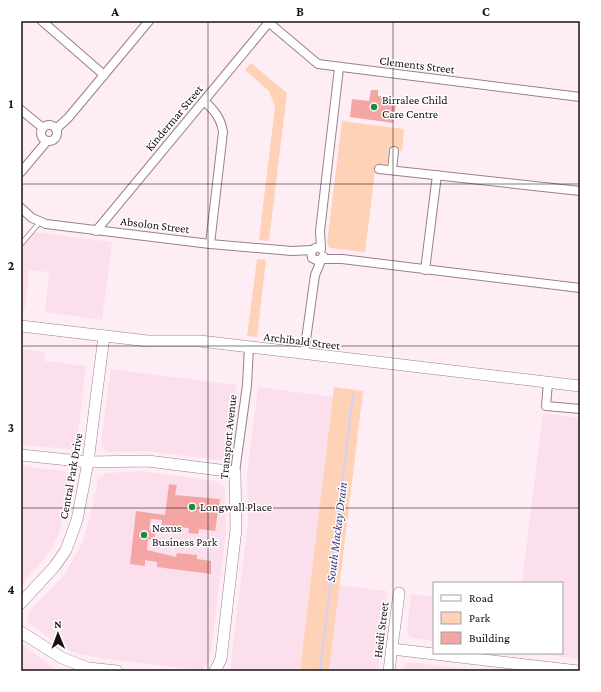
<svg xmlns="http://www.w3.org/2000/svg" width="601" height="692" font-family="'Crimson Pro',serif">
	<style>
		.built { fill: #fcdfec }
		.green { fill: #fdd2b6 }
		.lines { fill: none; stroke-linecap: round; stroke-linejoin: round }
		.stream { stroke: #d2d1f9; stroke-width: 2 }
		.building { fill: #f3a6a3 }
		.lane-casing { stroke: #9a808c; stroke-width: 5.5 }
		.street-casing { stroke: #9a808c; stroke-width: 10 }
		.secondary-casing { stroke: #9a808c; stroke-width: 12 }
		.lane { stroke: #fff; stroke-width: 4 }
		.street { stroke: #fff; stroke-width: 8 }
		.secondary { stroke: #fff; stroke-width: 11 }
		.grid { fill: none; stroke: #191014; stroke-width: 1; stroke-opacity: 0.55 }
		.poi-dot { fill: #1b8b44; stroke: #fff; stroke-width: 1.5 }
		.labels { text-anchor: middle; stroke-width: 3; stroke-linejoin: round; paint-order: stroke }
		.street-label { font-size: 12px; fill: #191014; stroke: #fff }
		.poi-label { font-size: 12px; fill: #191014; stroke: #fff; text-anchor: start }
		.water-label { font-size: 13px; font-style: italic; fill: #3d327d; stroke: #fff }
		.neatline { fill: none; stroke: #191014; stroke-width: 1.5 }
		.grid-label { font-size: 13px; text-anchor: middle; font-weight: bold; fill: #191014 }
	</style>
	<rect width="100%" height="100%" fill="#ffedf5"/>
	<g class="built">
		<path d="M34,232L112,242L102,320L45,312L49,272L29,270L25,310L21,309V247Z"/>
		<path d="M21,349L45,352L44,361L86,366L77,442L71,449L21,445Z"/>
		<path d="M111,369L237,385L228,453L221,459L218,460L144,451L109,452L105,450L101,442Z"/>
		<path d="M258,387L333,397L300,671H230L248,523L247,474Z"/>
		<path d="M543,413L580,418V659L534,653H562V583H522Z"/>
		<path d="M21,466L63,471L68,473L71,482L59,534L52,547L43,560L21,584Z"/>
		<path d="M141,471L215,481L224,487L225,492L226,532L210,658L207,665L202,669L195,670L93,657L72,652L53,641L27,621L29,612L64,575L83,542L94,501L98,478L107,473Z"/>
		<path d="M339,585L387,591L378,671H329Z"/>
		<path d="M411,594L434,597V641L413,638L407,634Z"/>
		<path d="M21,644L55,669L60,671H21Z"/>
		<path d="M410,662L482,671H402L404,665Z"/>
	</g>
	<g class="green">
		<path d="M251,63L287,93L269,241L259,240L275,107L269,91L245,70Z"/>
		<path d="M342,121L404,129L402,151L389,149L387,163L385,165L376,164L365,252L330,248L327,244Z"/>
		<path d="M257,259L266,260L257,337L247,336Z"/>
		<path d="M334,387L363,391L329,671H300Z"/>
	</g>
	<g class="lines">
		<path class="stream" d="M320,671L353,394"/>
	</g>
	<g class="building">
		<path d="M371,90H378V96L393,97L392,105H396L393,123L350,117L352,99L369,101Z"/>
		<path d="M169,484L177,485L175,495L220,499L215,531L199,529L198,534L188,533L189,528L175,527V531L161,530L162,520L151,519L149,530H156L154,540L148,539L147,550L176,557L177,553L197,555V559L211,561V574L157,567V562L145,560V566L130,564L136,511L165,515Z"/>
	</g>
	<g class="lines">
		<defs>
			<path id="lane" d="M21,244L40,222"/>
			<g id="street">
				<path d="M42,21L104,75"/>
				<path d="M267,21L318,64L580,97"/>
				<path d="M204,101C214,110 221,118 223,132L210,244"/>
				<path d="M21,110L43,128"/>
				<circle cx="49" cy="133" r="8"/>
				<path d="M56,129L68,118L149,21"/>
				<path d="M379,169L580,191"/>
				<path d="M392,170L394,151"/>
				<path d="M21,172L47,141"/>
				<path d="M21,208L32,218L46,224L210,244L292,251L312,250"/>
				<path d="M96,231L270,21"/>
				<path d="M315,248L311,252L312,258L316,260H320"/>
				<path d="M321,249L320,231L339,68"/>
				<path d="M321,259H342L580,288"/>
				<path d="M425,270L437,175"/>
				<path d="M304,354L315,275L323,256"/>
				<path d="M548,383L546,406L580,409"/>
				<path d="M235,472L247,385L249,347"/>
			</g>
			<g id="secondary">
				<path d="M21,326L148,341H200L580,386"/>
				<path d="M21,455L88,462L148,461L235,472L236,529L221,659L215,671"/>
				<path d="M21,603L55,566L66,550L77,520L88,462L104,336"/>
				<path d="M21,632L62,658L88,668L117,671"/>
				<path d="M392,649L578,671"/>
				<path d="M389,671L399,593"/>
			</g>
		</defs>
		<use href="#lane" class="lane-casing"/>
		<use href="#street" class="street-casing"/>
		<use href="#secondary" class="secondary-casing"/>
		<use href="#lane" class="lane"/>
		<use href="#street" class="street"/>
		<use href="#secondary" class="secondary"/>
	</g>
	<path class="grid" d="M208,21V671M393,21V671M21,184H580M21,346H580M21,508H580"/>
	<g class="poi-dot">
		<circle cx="374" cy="107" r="4"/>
		<circle cx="192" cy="507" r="4"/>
		<circle cx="144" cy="535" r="4"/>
	</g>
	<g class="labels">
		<g class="street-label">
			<text transform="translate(417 65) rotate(7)" y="4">Clements Street</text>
			<text transform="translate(174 118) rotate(-50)" y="4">Kindermar Street</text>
			<text transform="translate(155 225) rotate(7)" y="4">Absolon Street</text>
			<text transform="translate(302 341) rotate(7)" y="4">Archibald Street</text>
			<text transform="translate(228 437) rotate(-84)" y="4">Transport Avenue</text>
			<text transform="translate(71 476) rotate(-80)" y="4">Central Park Drive</text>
			<text transform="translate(381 630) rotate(-83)" y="4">Heidi Street</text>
		</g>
		<g class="poi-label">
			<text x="382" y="104">Birralee Child<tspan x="382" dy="14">Care Centre</tspan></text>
			<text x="200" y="511">Longwall Place</text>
			<text x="152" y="532">Nexus<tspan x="152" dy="14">Business Park</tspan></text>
		</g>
		<g class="water-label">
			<text transform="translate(336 532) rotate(-83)" y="5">South Mackay Drain</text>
		</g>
	</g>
	<rect width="601" height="692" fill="none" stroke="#ffffff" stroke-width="44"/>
	<rect x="433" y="582" width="130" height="72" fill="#ffffff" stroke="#a39fa1"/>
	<rect x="441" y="595" width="20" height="6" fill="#ffffff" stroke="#a39fa1"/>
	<text x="469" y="602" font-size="12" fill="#191014">Road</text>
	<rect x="441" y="612" width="20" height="12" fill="#fdd2b6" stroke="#a39fa1"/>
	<text x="469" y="622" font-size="12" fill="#191014">Park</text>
	<rect x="441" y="632" width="20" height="12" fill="#f3a6a3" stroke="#a39fa1"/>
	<text x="469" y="642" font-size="12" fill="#191014">Building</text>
	<g transform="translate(58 634) rotate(359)" stroke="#ffffff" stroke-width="3" paint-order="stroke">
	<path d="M0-3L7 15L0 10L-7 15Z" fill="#191014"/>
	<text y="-6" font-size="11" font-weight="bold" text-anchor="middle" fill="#191014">N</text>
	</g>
	<rect x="22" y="22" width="557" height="648" class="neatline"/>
	<g class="grid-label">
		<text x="115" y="16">A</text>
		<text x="300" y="16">B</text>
		<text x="486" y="16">C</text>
		<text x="11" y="108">1</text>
		<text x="11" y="270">2</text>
		<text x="11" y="432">3</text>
		<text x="11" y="594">4</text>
	</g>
</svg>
